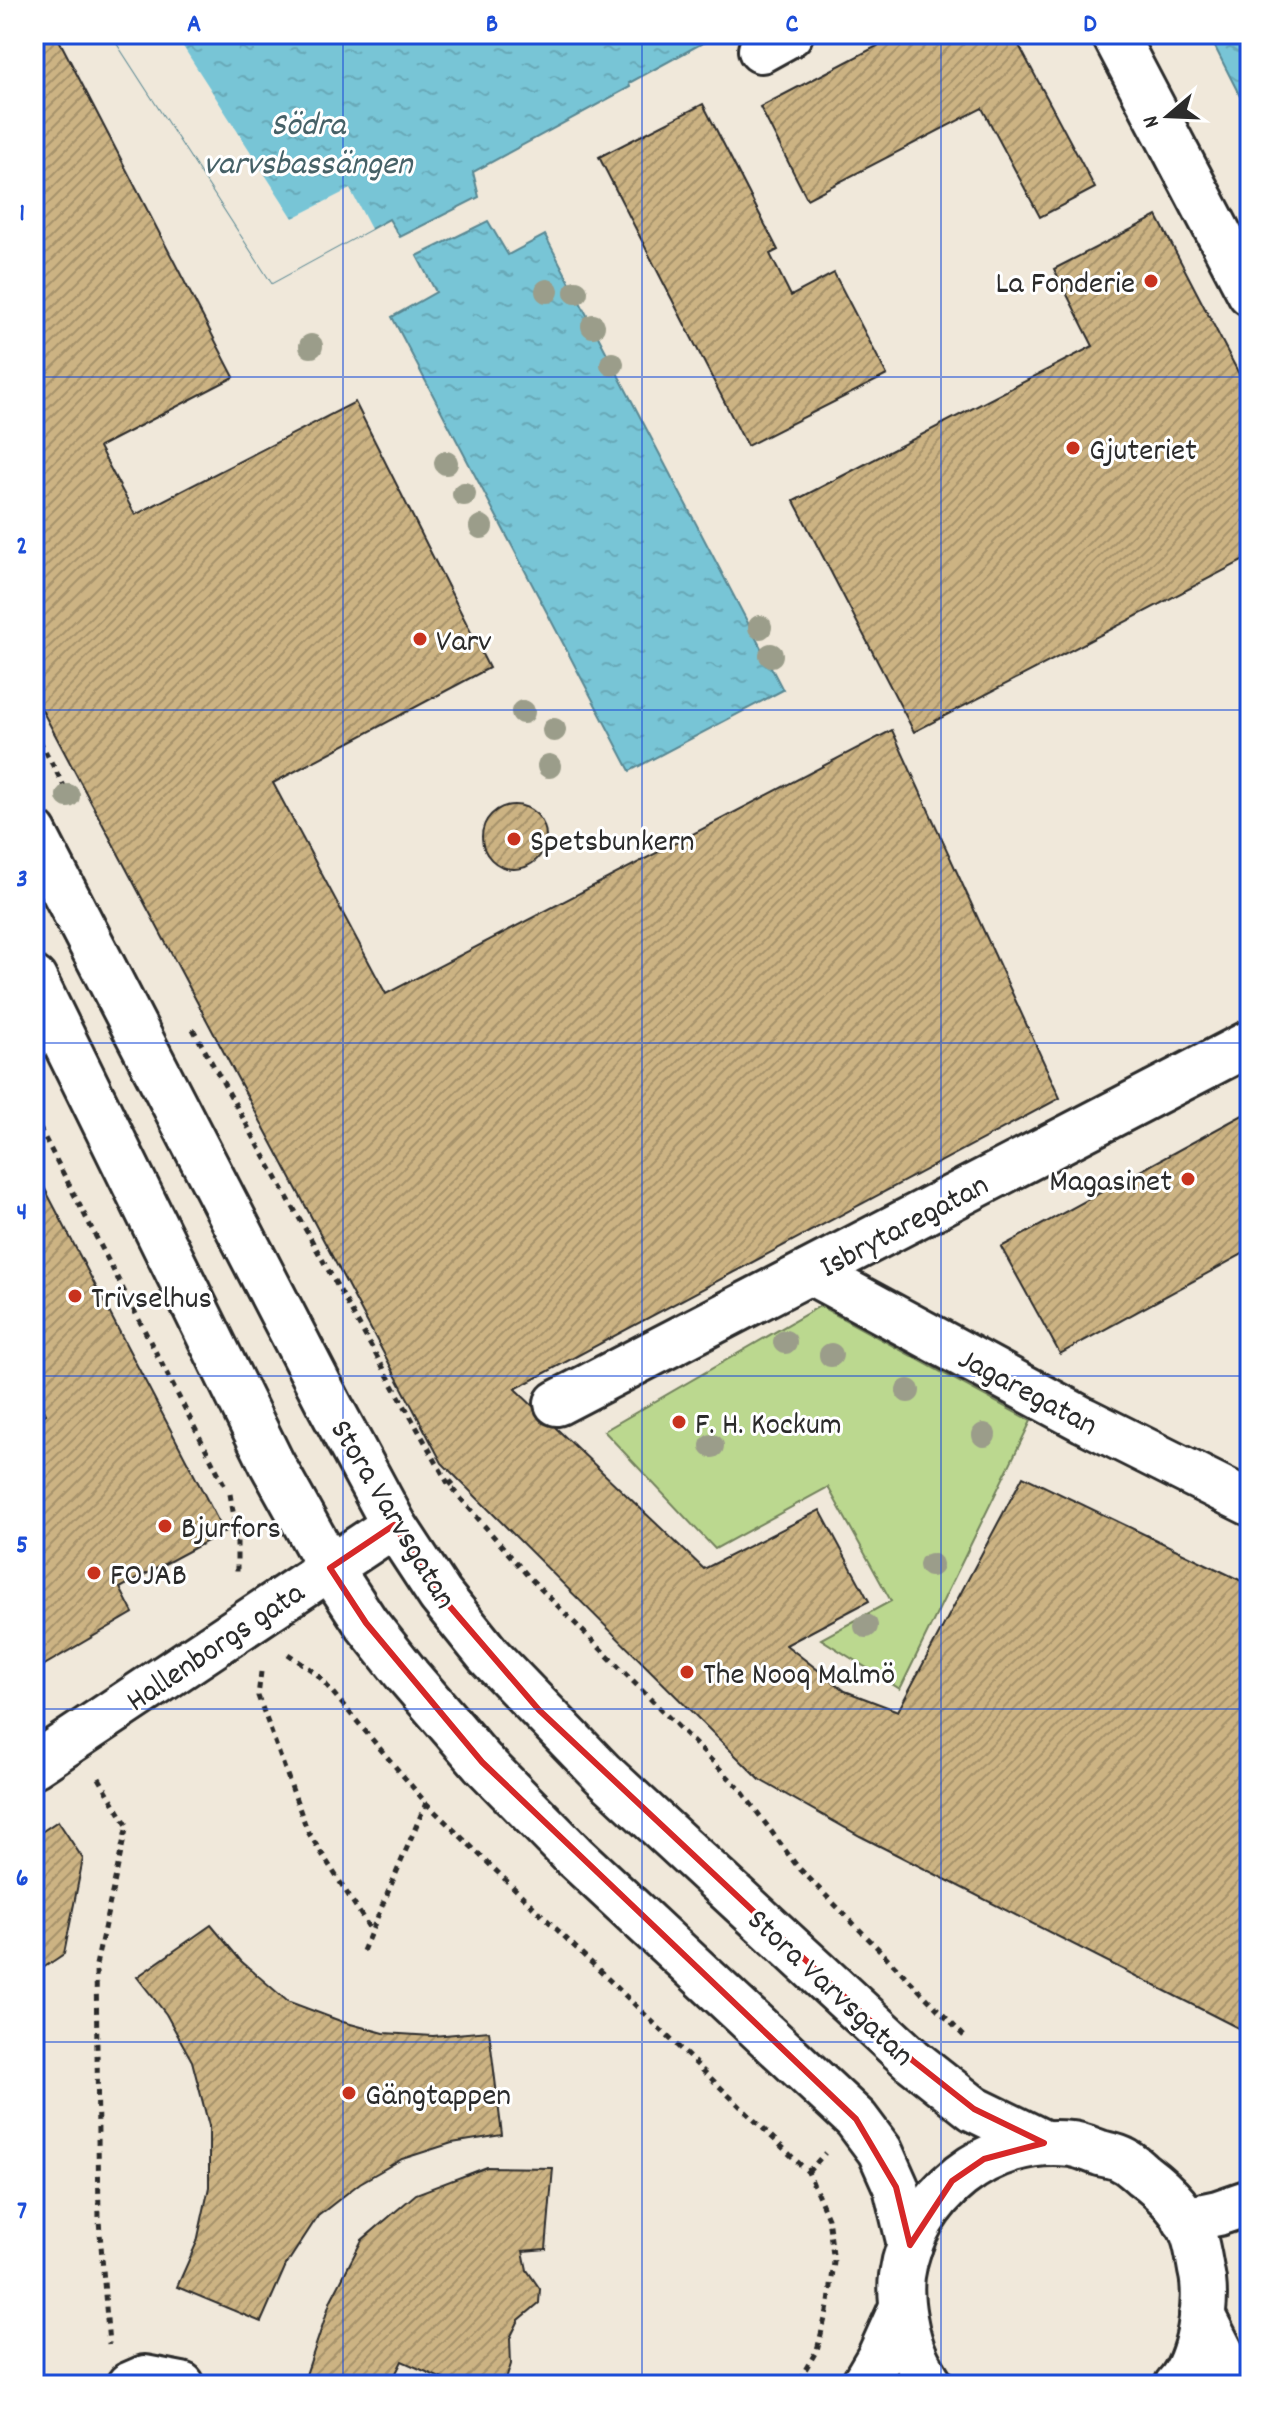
<svg xmlns="http://www.w3.org/2000/svg" width="1284" height="2419" font-family="Dekko,sans-serif">
	<style>
		.green { fill: #bbd88f; stroke: #73825d; stroke-width: 2 }
		.water { fill: url(#water-ripples); stroke: #598792; stroke-width: 2 }
		.pier { fill: #f0e8da }
		.building { fill: url(#building-hatch); stroke: #2b2b2b; stroke-width: 2 }
		.lines { fill: none; stroke-linecap: round; stroke-linejoin: round }
		.street-casing { stroke: #2b2b2b; stroke-width: 50 }
		.secondary-casing { stroke: #2b2b2b; stroke-width: 50 }
		.path { stroke: #2b2b2b; stroke-width: 5; stroke-dasharray: 6 6; stroke-linecap: butt }
		.street { stroke: #fff; stroke-width: 44 }
		.secondary { stroke: #fff; stroke-width: 44 }
		.tree { fill: #9b9d8a }
		.marked { fill: none; stroke: #d62828; stroke-width: 6; stroke-linejoin: round }
		.grid { fill: none; stroke: #1d4ed8; stroke-width: 2; stroke-opacity: 0.55 }
		.poi-dot { fill: #c8321e; stroke: #fff; stroke-width: 3 }
		.labels { text-anchor: middle; stroke-width: 6; stroke-linejoin: round; paint-order: stroke }
		.poi-label { font-size: 32px; fill: #2b2b2b; stroke: #fff; text-anchor: start }
		.street-label { font-size: 32px; fill: #2b2b2b; stroke: #fff }
		.water-label { font-size: 34px; font-style: italic; fill: #466167; stroke: #fff }
		.neatline { fill: none; stroke: #1d4ed8; stroke-width: 3 }
		.grid-label { font-size: 26px; text-anchor: middle; font-weight: bold; fill: #1d4ed8 }
	</style>
	<defs>
		<pattern id="water-ripples" width="26" height="14" patternUnits="userSpaceOnUse" patternTransform="scale(2)"><rect width="26" height="14" fill="#78c5d6"/><path d="M2 4q2-2 4 0t4 0M15 11q2-2 4 0t4 0" fill="none" stroke="#68a9b8"/></pattern>
		<pattern id="building-hatch" width="6" height="6" patternUnits="userSpaceOnUse" patternTransform="scale(2)"><rect width="6" height="6" fill="#ccb383"/><path d="M-1 1l2-2M0 6l6-6M5 7l2-2" fill="none" stroke="#a6926b"/></pattern>
	</defs>
	<rect width="100%" height="100%" fill="#f0e8da"/>
	<filter id="ink" filterUnits="userSpaceOnUse"><feTurbulence type="fractalNoise" baseFrequency=".0125" numOctaves="2"/><feDisplacementMap in="SourceGraphic" scale="16" xChannelSelector="R" yChannelSelector="G"/><feConvolveMatrix kernelMatrix="1 2 1 2 8 2 1 2 1" color-interpolation-filters="sRGB"/></filter>
	<g filter="url(#ink)">
		<path class="green" d="M820,1306L1031,1421L900,1689L821,1639L891,1601L828,1487L715,1549L604,1431Z"/>
		<g class="water">
			<path d="M111,34H719L629,83L630,87L473,172L479,197L400,237L389,219L272,283Z"/>
			<path d="M1208,34H1250V116L1209,35Z"/>
			<path d="M488,221L508,255L545,235L783,690L630,771L392,317L436,292L417,256Z"/>
		</g>
		<path class="pier" d="M111,34H175L293,218L350,189L371,229L272,283Z"/>
		<g class="building">
			<path d="M56,34L234,377L99,447L135,515L355,402L489,668L273,783L386,994L892,730L1060,1098L515,1389L704,1569L820,1510L869,1601L786,1645L845,1691L898,1711L1023,1476L1250,1585V2034L860,1836L760,1780L442,1463L34,695V45Z"/>
			<path d="M900,34H1013L1095,188L1040,217L982,108L807,199L760,107Z"/>
			<path d="M703,104L778,250L770,254L791,296L834,273L887,375L747,446L599,157Z"/>
			<path d="M1157,216L1250,395V557L914,732L794,501L1093,346L1054,269Z"/>
			<circle cx="514" cy="837" r="32"/>
			<path d="M1250,1111V1250L1060,1354L1001,1247Z"/>
			<path d="M34,1168L224,1532L120,1588L133,1613L34,1671V1421L46,1414L34,1389Z"/>
			<path d="M58,1821L83,1859L64,1954L34,1974V1837Z"/>
			<path d="M211,1925L241,1961L287,2001L343,2022L384,2033L433,2036L489,2031L502,2135L452,2143L402,2159L360,2183L318,2216L286,2265L261,2322L177,2287L197,2242L209,2187V2126L192,2061L166,2014L137,1977Z"/>
			<path d="M487,2167L553,2168L546,2249L523,2251L527,2270L540,2289L539,2303L519,2320L510,2338L511,2364L505,2383L501,2385H456L402,2361L390,2385H346L305,2378L331,2300L362,2240L416,2194Z"/>
		</g>
		<g class="lines">
			<defs>
				<g id="street">
					<path d="M1114,34L1250,293"/>
					<path d="M761,50L790,34"/>
					<path d="M810,1272L1084,1420L1250,1503"/>
					<path d="M557,1403L1250,1043"/>
					<path d="M34,1765L394,1525"/>
					<path d="M1185,2220L1218,2213L1250,2202"/>
					<path d="M129,2385L145,2378L182,2385"/>
					<path d="M863,2385L879,2358L902,2307"/>
				</g>
				<g id="secondary">
					<path d="M34,833L330,1406L394,1525L440,1595L489,1656L602,1773L912,2060L974,2109L1044,2143"/>
					<path d="M34,979L271,1462L330,1568L366,1623L408,1676L482,1762L573,1855L856,2119L880,2151L896,2187L910,2245"/>
					<path d="M1202,2315L1224,2358L1244,2385"/>
					<path d="M931,2385C926,2377 920,2368 916,2359C906,2337 899,2300 902,2276C913,2196 990,2134 1071,2144C1081,2145 1091,2150 1100,2153C1107,2155 1117,2156 1123,2160C1130,2163 1137,2170 1143,2175C1163,2190 1184,2210 1193,2234C1197,2245 1199,2258 1201,2270C1209,2300 1199,2362 1177,2385"/>
				</g>
			</defs>
			<use href="#street" class="street-casing"/>
			<use href="#secondary" class="secondary-casing"/>
			<g class="path">
				<path d="M34,730L72,801"/>
				<path d="M193,1029L449,1485L528,1576L740,1789L797,1866L964,2036"/>
				<path d="M34,1117L225,1486"/>
				<path d="M449,1485L457,1478"/>
				<path d="M230,1494L237,1534V1572"/>
				<path d="M288,1654L317,1674L426,1803L808,2172L828,2218L834,2262L829,2303L817,2350L796,2385"/>
				<path d="M261,1672L258,1696L308,1832L372,1932"/>
				<path d="M99,1778L127,1825L96,1965L99,2220L109,2344"/>
				<path d="M363,1951L426,1803"/>
				<path d="M808,2172L825,2153"/>
			</g>
			<use href="#street" class="street"/>
			<use href="#secondary" class="secondary"/>
		</g>
		<g class="tree">
			<circle cx="547" cy="291" r="12"/>
			<circle cx="576" cy="292" r="12"/>
			<circle cx="593" cy="326" r="12"/>
			<circle cx="311" cy="346" r="12"/>
			<circle cx="612" cy="364" r="12"/>
			<circle cx="446" cy="463" r="12"/>
			<circle cx="464" cy="494" r="12"/>
			<circle cx="481" cy="527" r="12"/>
			<circle cx="760" cy="627" r="12"/>
			<circle cx="771" cy="655" r="12"/>
			<circle cx="523" cy="712" r="12"/>
			<circle cx="554" cy="730" r="12"/>
			<circle cx="549" cy="766" r="12"/>
			<circle cx="68" cy="796" r="12"/>
			<circle cx="785" cy="1342" r="12"/>
			<circle cx="831" cy="1355" r="12"/>
			<circle cx="908" cy="1391" r="12"/>
			<circle cx="984" cy="1435" r="12"/>
			<circle cx="712" cy="1446" r="12"/>
			<circle cx="931" cy="1565" r="12"/>
			<circle cx="866" cy="1626" r="12"/>
		</g>
	</g>
	<path class="marked" d="M394,1525L440,1595L539,1710L912,2060L974,2109L1044,2143L984,2159L952,2181L910,2245L896,2187L856,2119L482,1762L366,1623L330,1568Z"/>
	<path class="grid" d="M343,34V2385M642,34V2385M941,34V2385M34,377H1250M34,710H1250M34,1043H1250M34,1376H1250M34,1709H1250M34,2042H1250"/>
	<g class="poi-dot">
		<circle cx="1151" cy="281" r="8"/>
		<circle cx="1073" cy="448" r="8"/>
		<circle cx="420" cy="639" r="8"/>
		<circle cx="514" cy="839" r="8"/>
		<circle cx="1188" cy="1179" r="8"/>
		<circle cx="75" cy="1296" r="8"/>
		<circle cx="679" cy="1422" r="8"/>
		<circle cx="165" cy="1526" r="8"/>
		<circle cx="94" cy="1573" r="8"/>
		<circle cx="687" cy="1672" r="8"/>
		<circle cx="349" cy="2093" r="8"/>
	</g>
	<g class="labels">
		<g class="poi-label">
			<text x="1135" y="292" text-anchor="end">La Fonderie</text>
			<text x="1089" y="459">Gjuteriet</text>
			<text x="436" y="650">Varv</text>
			<text x="530" y="850">Spetsbunkern</text>
			<text x="1172" y="1190" text-anchor="end">Magasinet</text>
			<text x="91" y="1307">Trivselhus</text>
			<text x="695" y="1433">F. H. Kockum</text>
			<text x="181" y="1537">Bjurfors</text>
			<text x="110" y="1584">FOJAB</text>
			<text x="703" y="1683">The Nooq Malmö</text>
			<text x="365" y="2104">Gängtappen</text>
		</g>
		<g class="street-label">
			<text transform="translate(903 1224) rotate(-28)" y="11">Isbrytaregatan</text>
			<text transform="translate(1029 1390) rotate(28)" y="11">Jagaregatan</text>
			<text transform="translate(395 1513) rotate(59)" y="11">Stora Varvsgatan</text>
			<text transform="translate(214 1645) rotate(-34)" y="11">Hallenborgs gata</text>
			<text transform="translate(832 1986) rotate(43)" y="11">Stora Varvsgatan</text>
		</g>
		<g class="water-label">
			<text x="308" y="134">Södra<tspan x="308" dy="39">varvsbassängen</tspan></text>
		</g>
	</g>
	<rect width="1284" height="2419" fill="none" stroke="#fff" stroke-width="88"/>
	<g transform="translate(1168 116) rotate(251)" stroke="#ffffff" stroke-width="6" paint-order="stroke">
	<path d="M0-6L14 30L0 20L-14 30Z" fill="#2b2b2b"/>
	<text y="-12" font-size="22" font-weight="bold" text-anchor="middle" fill="#2b2b2b">N</text>
	</g>
	<rect x="44" y="44" width="1196" height="2331" class="neatline"/>
	<g class="grid-label">
		<text x="194" y="31">A</text>
		<text x="492" y="31">B</text>
		<text x="792" y="31">C</text>
		<text x="1090" y="31">D</text>
		<text x="22" y="220">1</text>
		<text x="22" y="553">2</text>
		<text x="22" y="886">3</text>
		<text x="22" y="1219">4</text>
		<text x="22" y="1552">5</text>
		<text x="22" y="1885">6</text>
		<text x="22" y="2218">7</text>
	</g>
</svg>
